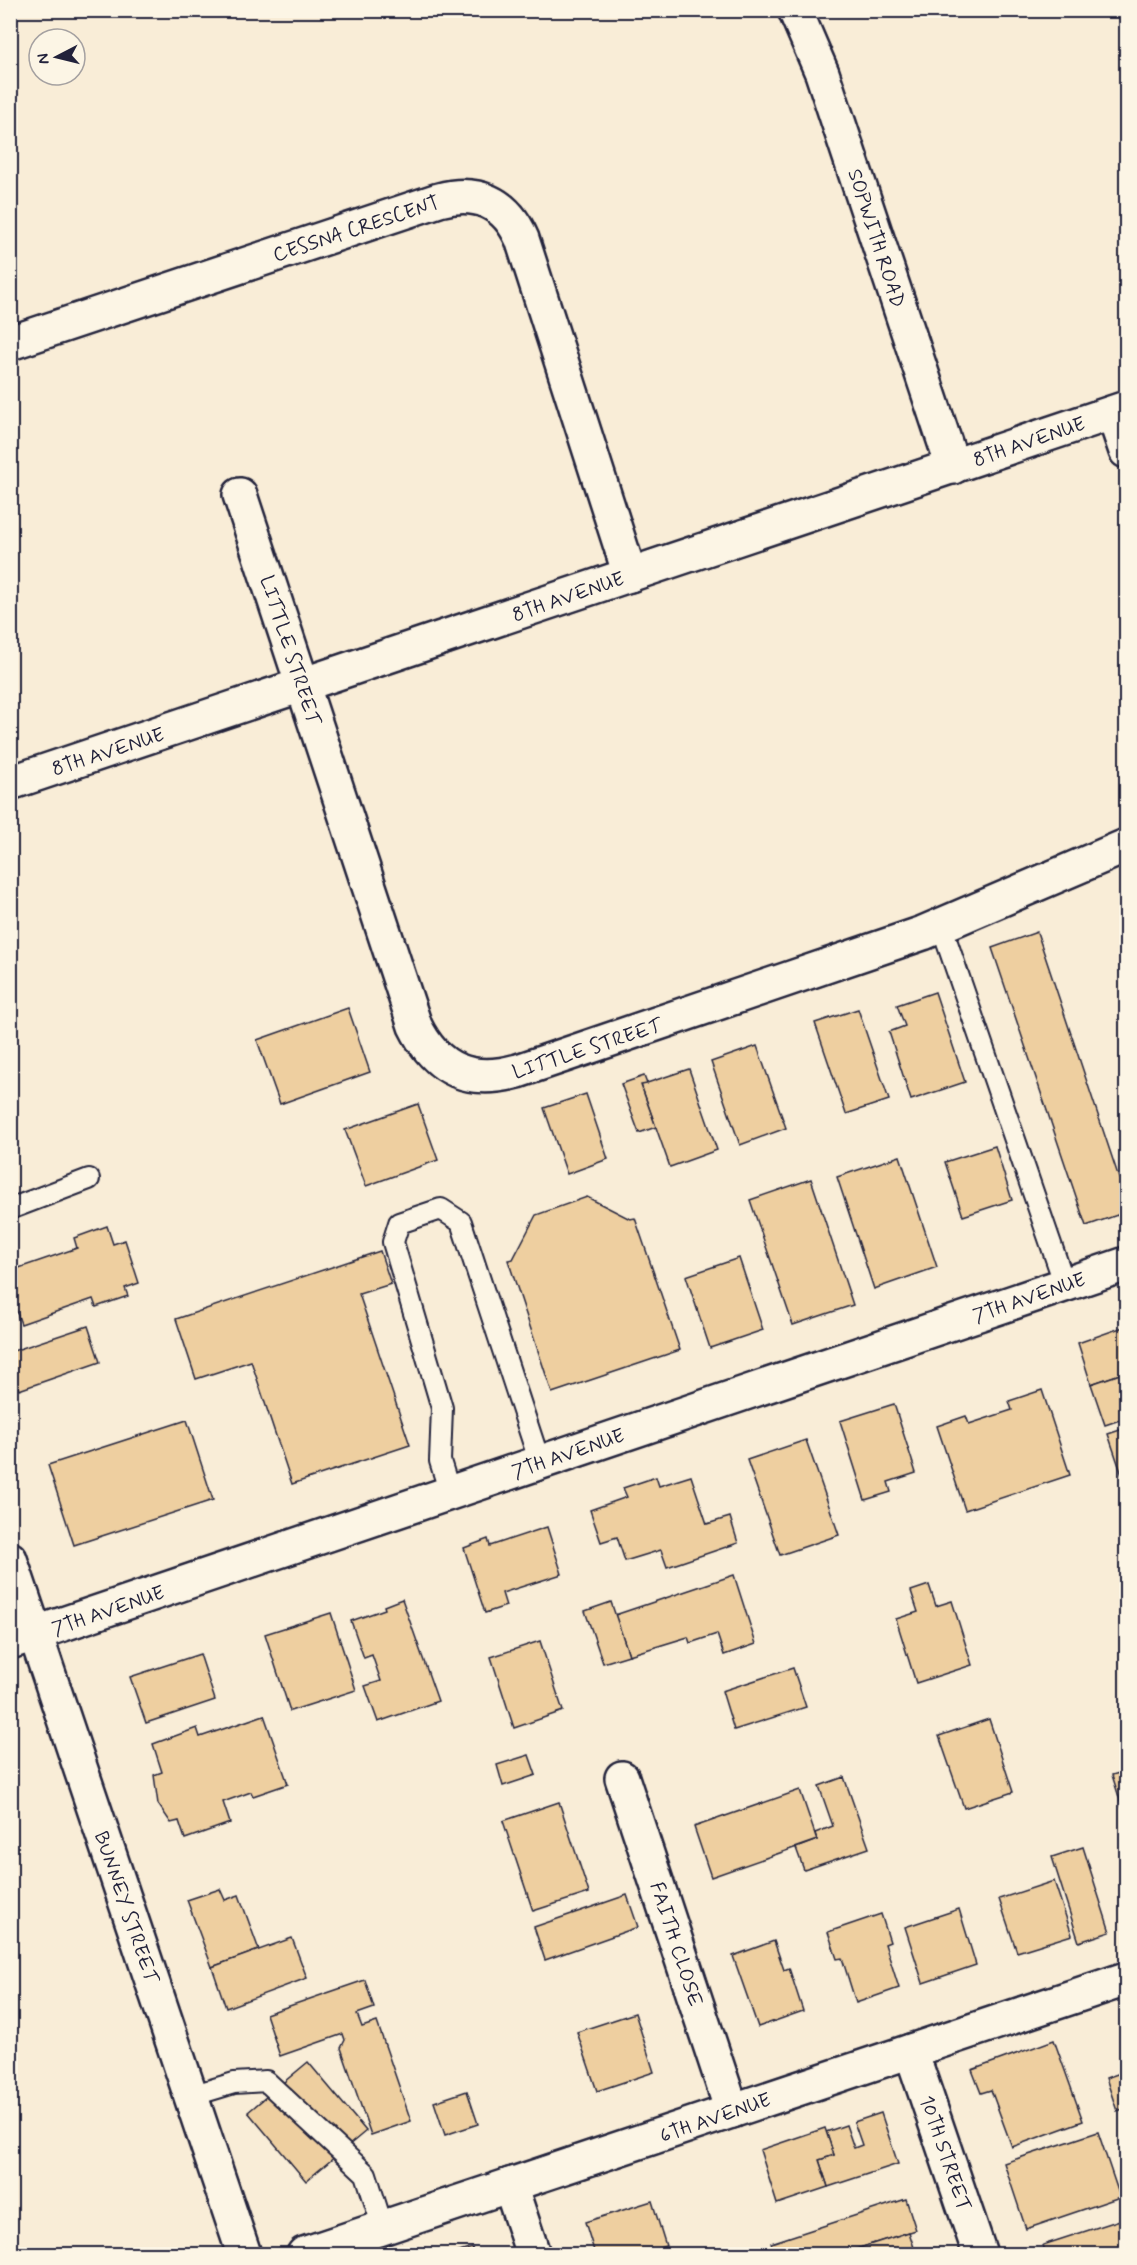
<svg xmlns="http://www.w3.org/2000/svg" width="1137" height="2265" font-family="Mynerve,sans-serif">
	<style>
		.building { fill: #eecfa0; stroke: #22223b; stroke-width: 1.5 }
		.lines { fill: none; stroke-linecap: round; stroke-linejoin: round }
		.lane-casing { stroke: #22223b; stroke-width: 24 }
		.street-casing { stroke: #22223b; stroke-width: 38 }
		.lane { stroke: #fcf5e5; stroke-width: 20 }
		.street { stroke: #fcf5e5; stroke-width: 33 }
		.labels { text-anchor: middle; stroke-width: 5; stroke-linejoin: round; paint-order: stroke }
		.street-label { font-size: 20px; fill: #22223b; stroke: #fcf5e5 }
	</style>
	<rect width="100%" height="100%" fill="#f9edd7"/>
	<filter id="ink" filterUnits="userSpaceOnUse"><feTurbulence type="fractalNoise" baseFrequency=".0167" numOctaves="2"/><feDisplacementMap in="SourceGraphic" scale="12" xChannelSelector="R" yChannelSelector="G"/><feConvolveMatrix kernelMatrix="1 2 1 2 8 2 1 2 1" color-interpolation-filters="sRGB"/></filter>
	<g filter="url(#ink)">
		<g class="building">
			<path d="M1037,932L1126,1199V1212L1086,1226L992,948Z"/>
			<path d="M935,992L965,1082L911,1100L889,1032L905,1026L897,1005Z"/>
			<path d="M348,1008L370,1072L280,1104L257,1040Z"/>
			<path d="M858,1009L889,1100L846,1114L815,1023Z"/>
			<path d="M757,1046L786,1128L740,1145L711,1062Z"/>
			<path d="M689,1069L717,1150L670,1167L641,1085Z"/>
			<path d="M644,1076L647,1084L641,1085L656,1127L639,1133L621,1084Z"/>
			<path d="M586,1094L608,1159L567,1174L544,1108Z"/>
			<path d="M418,1104L438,1160L366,1186L345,1130Z"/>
			<path d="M995,1146L1012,1200L963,1216L945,1162Z"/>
			<path d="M900,1156L937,1267L874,1289L837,1177Z"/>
			<path d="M811,1179L853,1305L793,1325L750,1200Z"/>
			<path d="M587,1197L630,1219L635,1218L680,1350L552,1393L508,1260L513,1259L536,1215Z"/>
			<path d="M107,1226L113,1244L125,1240L139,1283L125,1288L128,1296L96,1307L93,1299L21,1324L10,1294V1271L77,1248L74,1238Z"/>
			<path d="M380,1251L391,1284L359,1294L410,1445L292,1484L251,1361L196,1379L176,1319Z"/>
			<path d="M739,1258L763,1330L710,1348L686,1276Z"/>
			<path d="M88,1326L100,1362L19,1390L10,1365V1352Z"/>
			<path d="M1126,1326V1372L1091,1384L1078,1343Z"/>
			<path d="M1126,1372V1418L1105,1425L1091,1384Z"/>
			<path d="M1042,1390L1070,1475L965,1510L937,1426L966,1416L969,1424L1012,1410L1009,1401Z"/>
			<path d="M894,1404L916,1473L888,1482L891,1492L865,1500L840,1421Z"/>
			<path d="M187,1420L213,1500L74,1545L48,1465Z"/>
			<path d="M1126,1428V1474L1122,1475L1108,1434Z"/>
			<path d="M806,1440L839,1535L780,1555L747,1460Z"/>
			<path d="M691,1476L707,1524L730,1517L738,1543L667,1567L661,1550L625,1561L617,1537L601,1542L590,1510L627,1497L623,1488L656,1477L659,1486Z"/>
			<path d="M547,1527L562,1574L502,1593L506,1606L485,1613L464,1548L488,1539L490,1546Z"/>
			<path d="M734,1575L756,1644L724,1655L717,1634L690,1643L688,1637L629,1655L615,1615Z"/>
			<path d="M929,1585L936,1606L952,1601L972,1665L916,1683L896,1619L918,1612L911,1591Z"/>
			<path d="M402,1599L438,1701L378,1722L365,1686L381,1681L372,1655L364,1658L351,1621L385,1609L384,1606Z"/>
			<path d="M611,1602L629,1655L603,1663L585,1611Z"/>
			<path d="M331,1613L356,1690L290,1711L265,1634Z"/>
			<path d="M540,1641L563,1711L514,1728L491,1657Z"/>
			<path d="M200,1654L215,1700L146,1723L130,1677Z"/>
			<path d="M793,1668L806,1707L734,1730L722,1691Z"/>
			<path d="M264,1715L288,1784L253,1796L251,1792L223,1802L230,1823L185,1839L179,1821L171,1823L158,1804L154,1775L162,1772L153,1744L197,1728L200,1737Z"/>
			<path d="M989,1719L1013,1792L964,1808L939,1736Z"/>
			<path d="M529,1755L536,1775L503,1786L497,1765Z"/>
			<path d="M1126,1771V1819L1112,1775Z"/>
			<path d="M844,1777L869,1848L804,1870L796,1848L817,1840L815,1833L833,1826L819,1786Z"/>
			<path d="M800,1790L817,1840L711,1877L694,1827Z"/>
			<path d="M559,1802L589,1893L533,1911L503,1821Z"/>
			<path d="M1083,1847L1110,1932L1079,1942L1052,1857Z"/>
			<path d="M1054,1881L1072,1935L1017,1952L999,1899Z"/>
			<path d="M220,1889L225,1900L239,1895L259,1950L212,1967L187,1900Z"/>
			<path d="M627,1895L638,1927L545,1960L534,1927Z"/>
			<path d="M959,1909L976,1965L923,1983L905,1927Z"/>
			<path d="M881,1914L890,1942L885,1944L899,1988L856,2003L842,1958L837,1959L828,1932Z"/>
			<path d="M292,1938L307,1978L226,2008L212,1967Z"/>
			<path d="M774,1941L784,1970L789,1968L803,2011L758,2027L733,1956Z"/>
			<path d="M365,1980L374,2008L357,2014L362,2027L377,2022L411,2121L371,2135L341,2048L345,2040L343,2034L280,2056L266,2014Z"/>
			<path d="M635,2013L654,2072L597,2091L577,2032Z"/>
			<path d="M1054,2040L1083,2121L1012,2147L991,2090L981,2093L972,2070Z"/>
			<path d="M308,2062L366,2131L306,2181L248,2112Z"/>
			<path d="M1126,2071V2108L1117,2111L1106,2078Z"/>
			<path d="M467,2091L478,2124L445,2135L434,2102Z"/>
			<path d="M881,2113L898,2164L828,2187L819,2160L834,2155L826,2132L846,2125L854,2148L862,2145L854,2122Z"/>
			<path d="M825,2128L834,2155L819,2160L828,2187L777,2204L760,2150Z"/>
			<path d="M1098,2132L1120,2197L1026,2229L1004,2163Z"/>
			<path d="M906,2199L916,2230L841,2254H775L771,2243Z"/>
			<path d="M652,2201L666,2246L639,2254H595L585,2222Z"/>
			<path d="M1126,2218V2254H1046L1043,2245Z"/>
			<path d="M909,2232L916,2254H841Z"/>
			<path d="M472,2248L474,2254H453Z"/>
		</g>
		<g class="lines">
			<defs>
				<g id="lane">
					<path d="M941,925L1065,1285"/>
					<path d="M10,1209L89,1179"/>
					<path d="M450,1493L440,1461L442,1408L393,1242L399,1223L441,1209L461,1222L540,1463"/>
					<path d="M191,2096L234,2083L266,2081L366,2174L383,2228"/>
				</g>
				<g id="street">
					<path d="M795,10L822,73L953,467"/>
					<path d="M10,343L439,200C477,190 506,202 522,239L630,575"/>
					<path d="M1113,413L1126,451"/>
					<path d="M240,495L415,1026C437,1071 471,1084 518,1071L923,933L1126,846"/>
					<path d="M10,783L1126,408"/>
					<path d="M10,1559L244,2254"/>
					<path d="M10,1642L1126,1264"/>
					<path d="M622,1778L732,2111"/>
					<path d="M911,2051L980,2254"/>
					<path d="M510,2185L533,2254"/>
					<path d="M304,2254L1126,1979"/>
				</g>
			</defs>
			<use href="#lane" class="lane-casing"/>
			<use href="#street" class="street-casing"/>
			<use href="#lane" class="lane"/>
			<use href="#street" class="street"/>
		</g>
	</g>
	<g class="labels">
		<g class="street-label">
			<text transform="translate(356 228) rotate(-18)" y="7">CESSNA CRESCENT</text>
			<text transform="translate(877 238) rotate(72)" y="7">SOPWITH ROAD</text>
			<text transform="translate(1029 441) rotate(-19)" y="7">8TH AVENUE</text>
			<text transform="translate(568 596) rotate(-19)" y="7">8TH AVENUE</text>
			<text transform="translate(291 650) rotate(72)" y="7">LITTLE STREET</text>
			<text transform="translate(108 751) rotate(-18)" y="7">8TH AVENUE</text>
			<text transform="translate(587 1048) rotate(-18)" y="7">LITTLE STREET</text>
			<text transform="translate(1029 1297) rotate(-19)" y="7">7TH AVENUE</text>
			<text transform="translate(568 1453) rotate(-19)" y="7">7TH AVENUE</text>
			<text transform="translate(108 1610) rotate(-19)" y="7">7TH AVENUE</text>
			<text transform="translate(127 1907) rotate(71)" y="7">BUNNEY STREET</text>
			<text transform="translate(677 1944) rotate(72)" y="7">FAITH CLOSE</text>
			<text transform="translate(715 2117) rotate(-19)" y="7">6TH AVENUE</text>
			<text transform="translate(946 2153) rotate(71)" y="7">10TH STREET</text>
		</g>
	</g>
	<rect width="1137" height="2265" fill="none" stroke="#fcf5e5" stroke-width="36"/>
	<rect x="18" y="18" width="1101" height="2229" fill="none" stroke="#22223b" stroke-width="2" filter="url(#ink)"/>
	<g transform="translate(57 57) rotate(263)"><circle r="28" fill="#fcf5e5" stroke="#a5a1a1" stroke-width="1.5"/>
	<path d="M0-4.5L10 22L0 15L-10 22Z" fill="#22223b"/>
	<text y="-9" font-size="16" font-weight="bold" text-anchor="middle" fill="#22223b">N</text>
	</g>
</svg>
